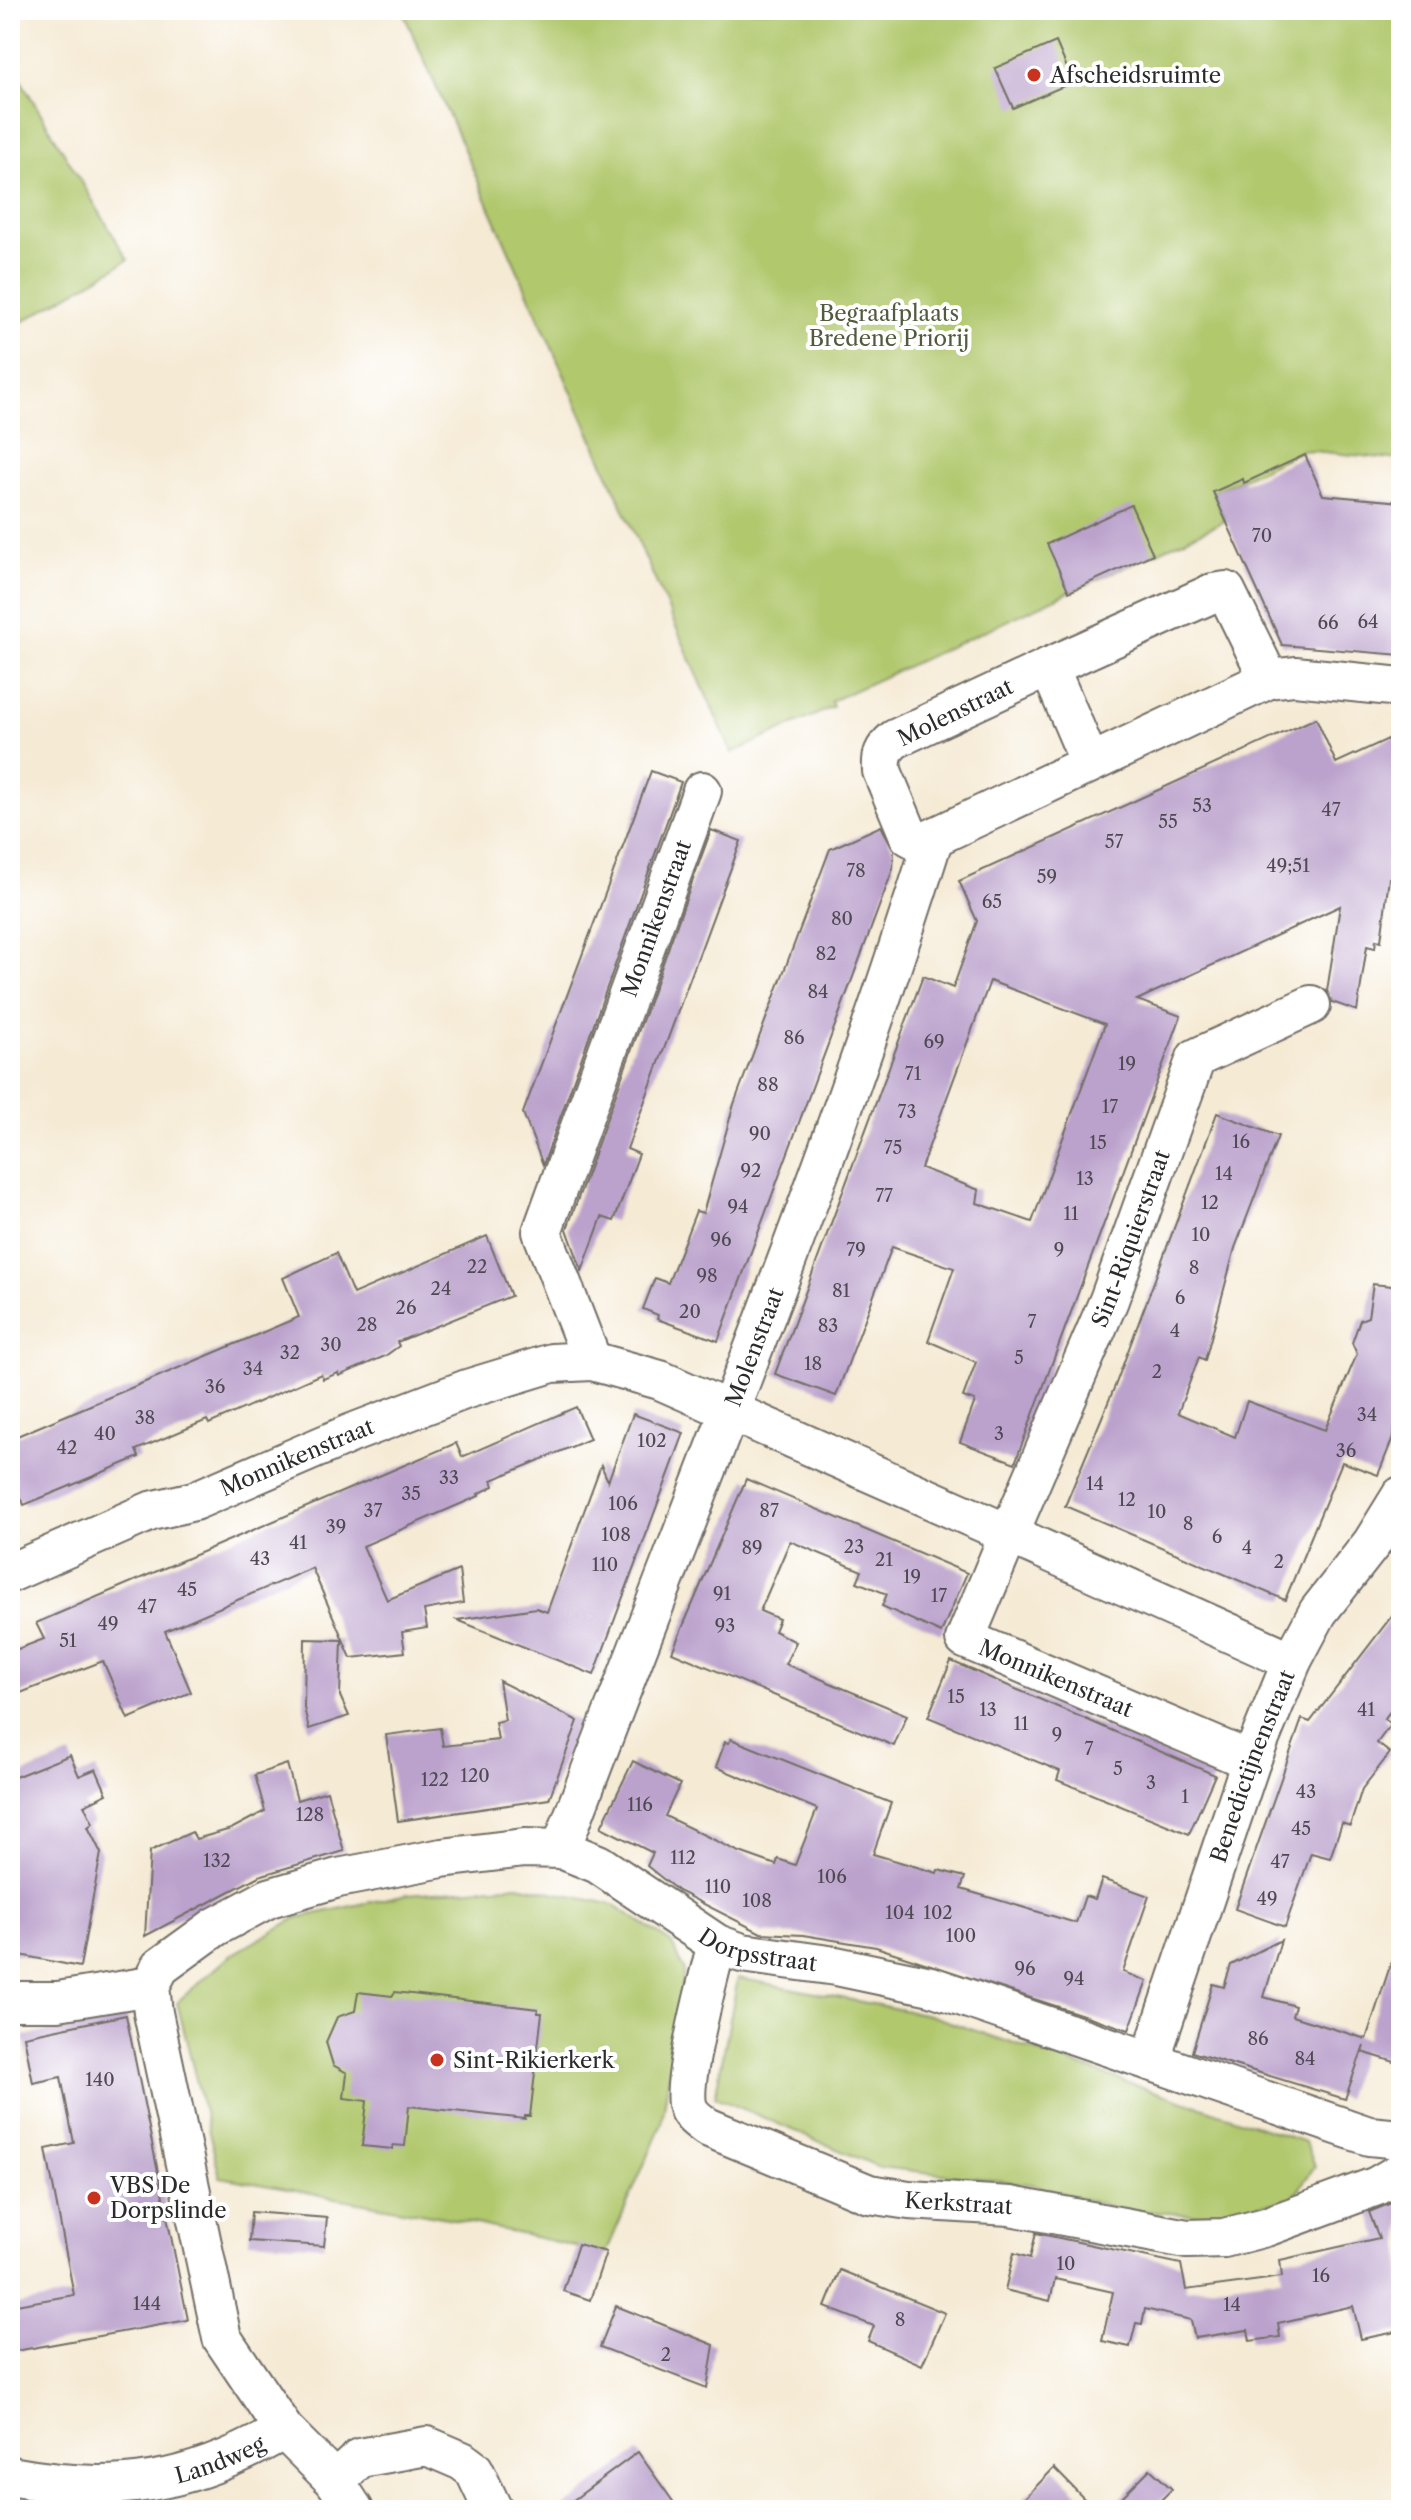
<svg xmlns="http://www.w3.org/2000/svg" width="1411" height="2520" font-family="'Libre Caslon Text',serif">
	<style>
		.green { fill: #b1c86d; stroke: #6e7a4c; stroke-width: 2 }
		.building { fill: #bba2cc; fill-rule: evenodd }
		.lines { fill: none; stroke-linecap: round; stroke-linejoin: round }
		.minor-casing { stroke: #726e66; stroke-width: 42 }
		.minor { stroke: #fff; stroke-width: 38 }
		.poi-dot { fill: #c8321e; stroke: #fff; stroke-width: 3 }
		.labels { text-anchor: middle; stroke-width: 8; stroke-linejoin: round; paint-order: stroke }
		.number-label { font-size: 18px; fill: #4f4953 }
		.poi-label { font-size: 22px; fill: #2b2b2b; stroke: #fff; text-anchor: start }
		.park-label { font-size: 22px; fill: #535a3f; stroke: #fff }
		.street-label { font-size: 22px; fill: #2b2b2b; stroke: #fff }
	</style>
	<rect width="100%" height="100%" fill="#fff"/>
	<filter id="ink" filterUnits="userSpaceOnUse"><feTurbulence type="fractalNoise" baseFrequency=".0125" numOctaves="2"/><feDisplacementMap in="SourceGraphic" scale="16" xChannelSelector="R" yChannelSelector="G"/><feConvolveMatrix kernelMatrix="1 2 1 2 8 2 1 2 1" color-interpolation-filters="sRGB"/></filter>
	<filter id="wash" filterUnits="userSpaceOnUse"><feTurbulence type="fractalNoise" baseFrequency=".006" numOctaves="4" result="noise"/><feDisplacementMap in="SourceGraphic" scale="32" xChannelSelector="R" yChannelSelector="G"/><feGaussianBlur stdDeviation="1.8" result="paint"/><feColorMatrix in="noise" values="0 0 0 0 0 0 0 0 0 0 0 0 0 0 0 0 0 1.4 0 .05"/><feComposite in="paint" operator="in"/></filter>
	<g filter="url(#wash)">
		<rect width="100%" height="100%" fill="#f5ead4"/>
		<g class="green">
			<path d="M402,10H1401V460L1303,450L1213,492L1225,521L831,701L833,707L732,753Z"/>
			<path d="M10,62L128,260L10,329Z"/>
			<path d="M518,1885L614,1905L671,1942L684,1970L662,2123L606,2253L453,2219L220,2177L177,2002L230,1956L296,1918L408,1894Z"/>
			<path d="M738,1978L929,2015L1305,2142L1315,2166L1292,2199L1196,2215L1124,2210L1030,2184L879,2167L715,2097Z"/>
		</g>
		<g id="blocks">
			<g class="building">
				<path d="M1056,42L1073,82L1013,108L995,68Z"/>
				<path d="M1305,455L1323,495L1401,502V655L1282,645L1213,492L1243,479L1244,483Z"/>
				<path d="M1131,505L1153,554L1069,592L1047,544Z"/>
				<path d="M1316,718L1336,763L1401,733V877L1389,878L1381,941L1376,940L1375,948L1367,946L1357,1011L1332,1002L1327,991L1340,906L1137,1000L1181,1016L1015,1463L960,1442L975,1401L963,1397L976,1362L928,1341L954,1268L892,1247L836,1396L775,1374L923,976L953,988L977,921L959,881ZM990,981L1105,1024L1032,1222L977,1203L979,1190L921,1168Z"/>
				<path d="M651,771L681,782L543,1165L523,1113Z"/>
				<path d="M881,826L894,850L893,869L718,1341L657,1319L658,1315L643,1309L655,1278L668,1283L696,1211L703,1213L734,1104L830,849Z"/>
				<path d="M711,830L741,841L627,1149L639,1154L614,1221L602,1217L582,1271L567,1229Z"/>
				<path d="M1217,1113L1278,1136L1235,1248L1205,1360L1199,1357L1178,1413L1235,1437L1247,1401L1325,1430L1357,1354L1352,1343L1360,1320L1368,1317L1373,1284L1401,1287V1405L1392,1440L1378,1475L1342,1462L1285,1600L1065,1506L1115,1386Z"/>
				<path d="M487,1236L511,1296L397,1342L399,1346L385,1356L339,1376L338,1373L323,1379L321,1374L209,1424L207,1420L136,1450L139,1457L63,1489L24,1505L22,1500L10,1505V1439L299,1317L283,1278L336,1253L353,1294Z"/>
				<path d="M576,1407L590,1439L492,1480L494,1486L478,1494L479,1496L363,1546L387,1600L459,1570L463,1603L424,1610L427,1628L402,1632L405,1652L351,1658L312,1568L165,1631L191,1692L128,1719L103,1661L10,1697V1652L44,1639L36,1623L456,1443L462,1457Z"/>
				<path d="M633,1414L684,1433L594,1675L457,1620L536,1608L547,1612L601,1465L608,1481Z"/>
				<path d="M746,1479L967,1573L941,1633L882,1606L887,1594L857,1582L862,1571L790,1541L760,1611L779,1619L774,1631L796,1642L785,1664L907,1715L894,1746L672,1652Z"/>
				<path d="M1401,1604V1698L1384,1719L1391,1724L1377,1743L1390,1753L1362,1789L1350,1826L1342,1823L1330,1858L1311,1853L1285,1927L1235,1909L1302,1719L1310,1722Z"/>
				<path d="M305,1639L342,1640L340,1696L349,1716L309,1729L304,1708Z"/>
				<path d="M951,1661L1215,1775L1189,1834L1057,1780L1060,1771L928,1717Z"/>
				<path d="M499,1681L578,1721L549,1799L398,1821L386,1735L440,1728L443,1746L498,1740L495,1722L505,1720Z"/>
				<path d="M731,1739L891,1803L873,1854L937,1873L938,1870L965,1877L961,1889L1076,1923L1085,1896L1095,1899L1102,1879L1149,1896L1123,1972L1147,1981L1129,2030L876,1947L803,1935L761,1933L678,1891L647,1866L653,1853L601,1827L633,1761L680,1784L665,1816L737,1851L776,1865L778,1859L795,1865L817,1809L716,1767L725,1742L729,1743Z"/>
				<path d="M70,1755L79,1776L96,1769L107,1794L84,1805L93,1823L88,1827L101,1853L80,1967L10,1953V1779Z"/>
				<path d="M287,1764L297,1800L327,1791L344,1851L259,1876L145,1936L150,1851L192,1832L196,1839L231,1829L265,1811L255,1775Z"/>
				<path d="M1281,1940L1264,1997L1295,2006L1292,2016L1366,2039L1395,1951L1401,1952V2064L1362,2052L1364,2045L1345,2099L1192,2052L1213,1984L1224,1987L1231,1965Z"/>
				<path d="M358,1992L392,1996L395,1992L538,2009V2013H542L530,2116H525V2119L409,2106L405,2146L393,2145V2149L362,2146L367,2101L344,2098L347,2073L333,2065L326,2042L337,2017L355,2011Z"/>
				<path d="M126,2015L188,2320L10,2352V2306L74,2295L46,2149L74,2143L61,2077L33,2083L24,2036Z"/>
				<path d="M1401,2199V2331L1361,2339L1353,2306L1278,2323L1280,2337L1250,2341L1248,2330L1195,2338L1191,2320L1145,2309L1142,2324L1136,2323L1130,2347L1102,2341L1113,2292L1055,2279L1050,2301L1005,2290L1014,2253L1030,2258L1036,2233L1181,2264L1186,2290L1282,2277L1280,2260L1379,2238L1369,2212Z"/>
				<path d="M251,2212L327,2218L324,2246L249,2241Z"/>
				<path d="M578,2244L606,2252L590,2300L563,2291Z"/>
				<path d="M840,2270L945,2313L922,2365L868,2341L874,2326L825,2307Z"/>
				<path d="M616,2306L714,2345L707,2388L600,2347Z"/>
				<path d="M638,2452L679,2510H560Z"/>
				<path d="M1054,2468L1095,2510H1013Z"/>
				<path d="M1150,2469L1172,2489L1151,2510H1109Z"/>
			</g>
		</g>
	</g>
	<g filter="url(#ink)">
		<use href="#blocks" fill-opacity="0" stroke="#726e66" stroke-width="2"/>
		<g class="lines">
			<defs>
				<g id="minor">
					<path d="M1049,667L1213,593L1226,591L1269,679"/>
					<path d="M1090,763L1049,667L895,739C883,749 881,755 882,771L909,836L922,843L1269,679L1295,676L1401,687"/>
					<path id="s1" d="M592,1361L542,1232L702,791"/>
					<path id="s2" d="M10,1573L151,1511L194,1501L352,1433L467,1389L552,1363L592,1361L660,1380L1009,1534L1109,1300L1196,1058L1311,1005"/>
					<path d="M1251,1761L965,1639L1009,1534L1292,1661"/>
					<path id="s3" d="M561,1849C687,1514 826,1182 933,840"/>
					<path id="s4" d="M717,1944C709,1974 682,2077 687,2104C689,2115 699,2121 707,2127L869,2194L909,2200L1010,2206L1187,2239L1224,2238L1266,2227L1377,2186L1401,2172"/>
					<path d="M10,2001H58L150,1986"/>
					<path id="s5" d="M1150,2061L1251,1761L1292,1661L1318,1612L1372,1543L1401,1496"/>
					<path id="s6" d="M10,2476C116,2496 191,2484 284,2430"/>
					<path d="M335,2481L360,2458L427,2446L462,2461L474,2470L493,2510"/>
					<path id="s7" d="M354,2510L335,2481L284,2430L222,2338L153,2013L150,1986L160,1967L215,1927L269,1898L338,1878L442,1858L524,1848L561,1849L598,1864L717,1944L742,1953L836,1966L931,1986L1369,2136L1401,2139"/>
				</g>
			</defs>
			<use href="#minor" class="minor-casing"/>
			<use href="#minor" class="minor"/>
		</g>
	</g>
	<g class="poi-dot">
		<circle cx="1034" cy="75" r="8"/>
		<circle cx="437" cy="2060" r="8"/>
		<circle cx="94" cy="2198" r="8"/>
	</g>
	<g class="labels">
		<g class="number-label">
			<text x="1262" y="542">70</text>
			<text x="1368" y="628">64</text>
			<text x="1328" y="629">66</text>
			<text x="1202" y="812">53</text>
			<text x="1331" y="816">47</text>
			<text x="1168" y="828">55</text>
			<text x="1114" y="848">57</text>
			<text x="1288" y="872">49;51</text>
			<text x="856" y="877">78</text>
			<text x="1047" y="883">59</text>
			<text x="992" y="908">65</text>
			<text x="842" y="925">80</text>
			<text x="826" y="960">82</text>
			<text x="818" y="998">84</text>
			<text x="794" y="1044">86</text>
			<text x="934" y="1048">69</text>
			<text x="1127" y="1070">19</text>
			<text x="913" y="1080">71</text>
			<text x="768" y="1091">88</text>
			<text x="1110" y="1113">17</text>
			<text x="907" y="1118">73</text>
			<text x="760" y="1140">90</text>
			<text x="1241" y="1148">16</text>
			<text x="1098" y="1149">15</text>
			<text x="893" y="1154">75</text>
			<text x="751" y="1177">92</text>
			<text x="1224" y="1180">14</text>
			<text x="1085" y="1185">13</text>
			<text x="884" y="1202">77</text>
			<text x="1210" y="1209">12</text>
			<text x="738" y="1213">94</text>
			<text x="1071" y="1220">11</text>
			<text x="1201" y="1241">10</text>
			<text x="721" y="1246">96</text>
			<text x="856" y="1256">79</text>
			<text x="1059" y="1256">9</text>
			<text x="477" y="1273">22</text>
			<text x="1194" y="1274">8</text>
			<text x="707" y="1282">98</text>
			<text x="441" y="1295">24</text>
			<text x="841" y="1297">81</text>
			<text x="1180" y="1304">6</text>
			<text x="406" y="1314">26</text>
			<text x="690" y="1318">20</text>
			<text x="1032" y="1328">7</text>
			<text x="367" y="1331">28</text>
			<text x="828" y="1332">83</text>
			<text x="1175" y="1337">4</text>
			<text x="331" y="1351">30</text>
			<text x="290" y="1359">32</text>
			<text x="1019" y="1364">5</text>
			<text x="813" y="1370">18</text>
			<text x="253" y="1375">34</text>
			<text x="1157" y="1378">2</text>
			<text x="215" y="1393">36</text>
			<text x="1367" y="1421">34</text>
			<text x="145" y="1424">38</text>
			<text x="105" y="1440">40</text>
			<text x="999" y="1440">3</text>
			<text x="652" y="1447">102</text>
			<text x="67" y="1454">42</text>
			<text x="1346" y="1457">36</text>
			<text x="449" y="1484">33</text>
			<text x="1095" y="1490">14</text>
			<text x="411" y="1500">35</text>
			<text x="1127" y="1506">12</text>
			<text x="623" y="1510">106</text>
			<text x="373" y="1517">37</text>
			<text x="769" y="1517">87</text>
			<text x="1157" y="1518">10</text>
			<text x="1188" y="1530">8</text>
			<text x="336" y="1533">39</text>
			<text x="616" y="1541">108</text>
			<text x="1217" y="1543">6</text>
			<text x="298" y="1549">41</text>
			<text x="854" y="1553">23</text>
			<text x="752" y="1554">89</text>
			<text x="1247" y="1554">4</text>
			<text x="260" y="1565">43</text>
			<text x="884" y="1566">21</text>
			<text x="1279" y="1568">2</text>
			<text x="605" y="1571">110</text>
			<text x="912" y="1583">19</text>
			<text x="187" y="1596">45</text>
			<text x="722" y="1600">91</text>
			<text x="939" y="1602">17</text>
			<text x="147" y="1613">47</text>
			<text x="108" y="1630">49</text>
			<text x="725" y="1632">93</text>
			<text x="68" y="1647">51</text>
			<text x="956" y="1703">15</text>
			<text x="988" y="1716">13</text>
			<text x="1366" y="1716">41</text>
			<text x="1021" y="1730">11</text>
			<text x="1057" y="1741">9</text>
			<text x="1089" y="1755">7</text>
			<text x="1118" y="1775">5</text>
			<text x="475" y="1782">120</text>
			<text x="435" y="1786">122</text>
			<text x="1151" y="1789">3</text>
			<text x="1306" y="1798">43</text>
			<text x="1185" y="1803">1</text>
			<text x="640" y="1811">116</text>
			<text x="310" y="1821">128</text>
			<text x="1301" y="1835">45</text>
			<text x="683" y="1864">112</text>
			<text x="217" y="1867">132</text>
			<text x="1280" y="1868">47</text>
			<text x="832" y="1883">106</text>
			<text x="718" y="1893">110</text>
			<text x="1267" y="1905">49</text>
			<text x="757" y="1907">108</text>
			<text x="900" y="1919">104</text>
			<text x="938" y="1919">102</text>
			<text x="961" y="1942">100</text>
			<text x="1025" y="1975">96</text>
			<text x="1074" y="1985">94</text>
			<text x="1258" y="2045">86</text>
			<text x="1305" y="2065">84</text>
			<text x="100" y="2086">140</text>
			<text x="1066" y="2270">10</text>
			<text x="1321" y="2282">16</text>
			<text x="147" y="2310">144</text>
			<text x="1232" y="2311">14</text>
			<text x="900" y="2326">8</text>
			<text x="666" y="2361">2</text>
		</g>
		<g class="poi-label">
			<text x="1050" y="83">Afscheidsruimte</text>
			<text x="453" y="2068">Sint-Rikierkerk</text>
			<text x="110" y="2193">VBS De<tspan x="110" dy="25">Dorpslinde</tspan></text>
		</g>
		<g class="park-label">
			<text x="889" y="321">Begraafplaats<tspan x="889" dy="25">Bredene Priorij</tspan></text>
		</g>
		<g class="street-label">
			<text transform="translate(955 712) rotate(-26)" y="8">Molenstraat</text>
			<text dy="8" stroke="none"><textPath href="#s1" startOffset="472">Monnikenstraat</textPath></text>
			<text dy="8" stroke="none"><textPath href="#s2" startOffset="1394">Sint-Riquierstraat</textPath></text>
			<text dy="8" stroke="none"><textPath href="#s3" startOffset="538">Molenstraat</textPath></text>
			<text dy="8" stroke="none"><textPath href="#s2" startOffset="310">Monnikenstraat</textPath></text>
			<text transform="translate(1056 1678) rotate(23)" y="8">Monnikenstraat</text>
			<text dy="8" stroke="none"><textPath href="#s5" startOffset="312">Benedictijnenstraat</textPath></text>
			<text dy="8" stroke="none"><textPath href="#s7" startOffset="1250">Dorpsstraat</textPath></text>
			<text dy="8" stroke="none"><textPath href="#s4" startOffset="460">Kerkstraat</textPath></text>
			<text dy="8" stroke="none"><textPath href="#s6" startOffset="214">Landweg</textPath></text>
		</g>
	</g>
	<rect width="1411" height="2520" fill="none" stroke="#fff" stroke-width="40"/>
</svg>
